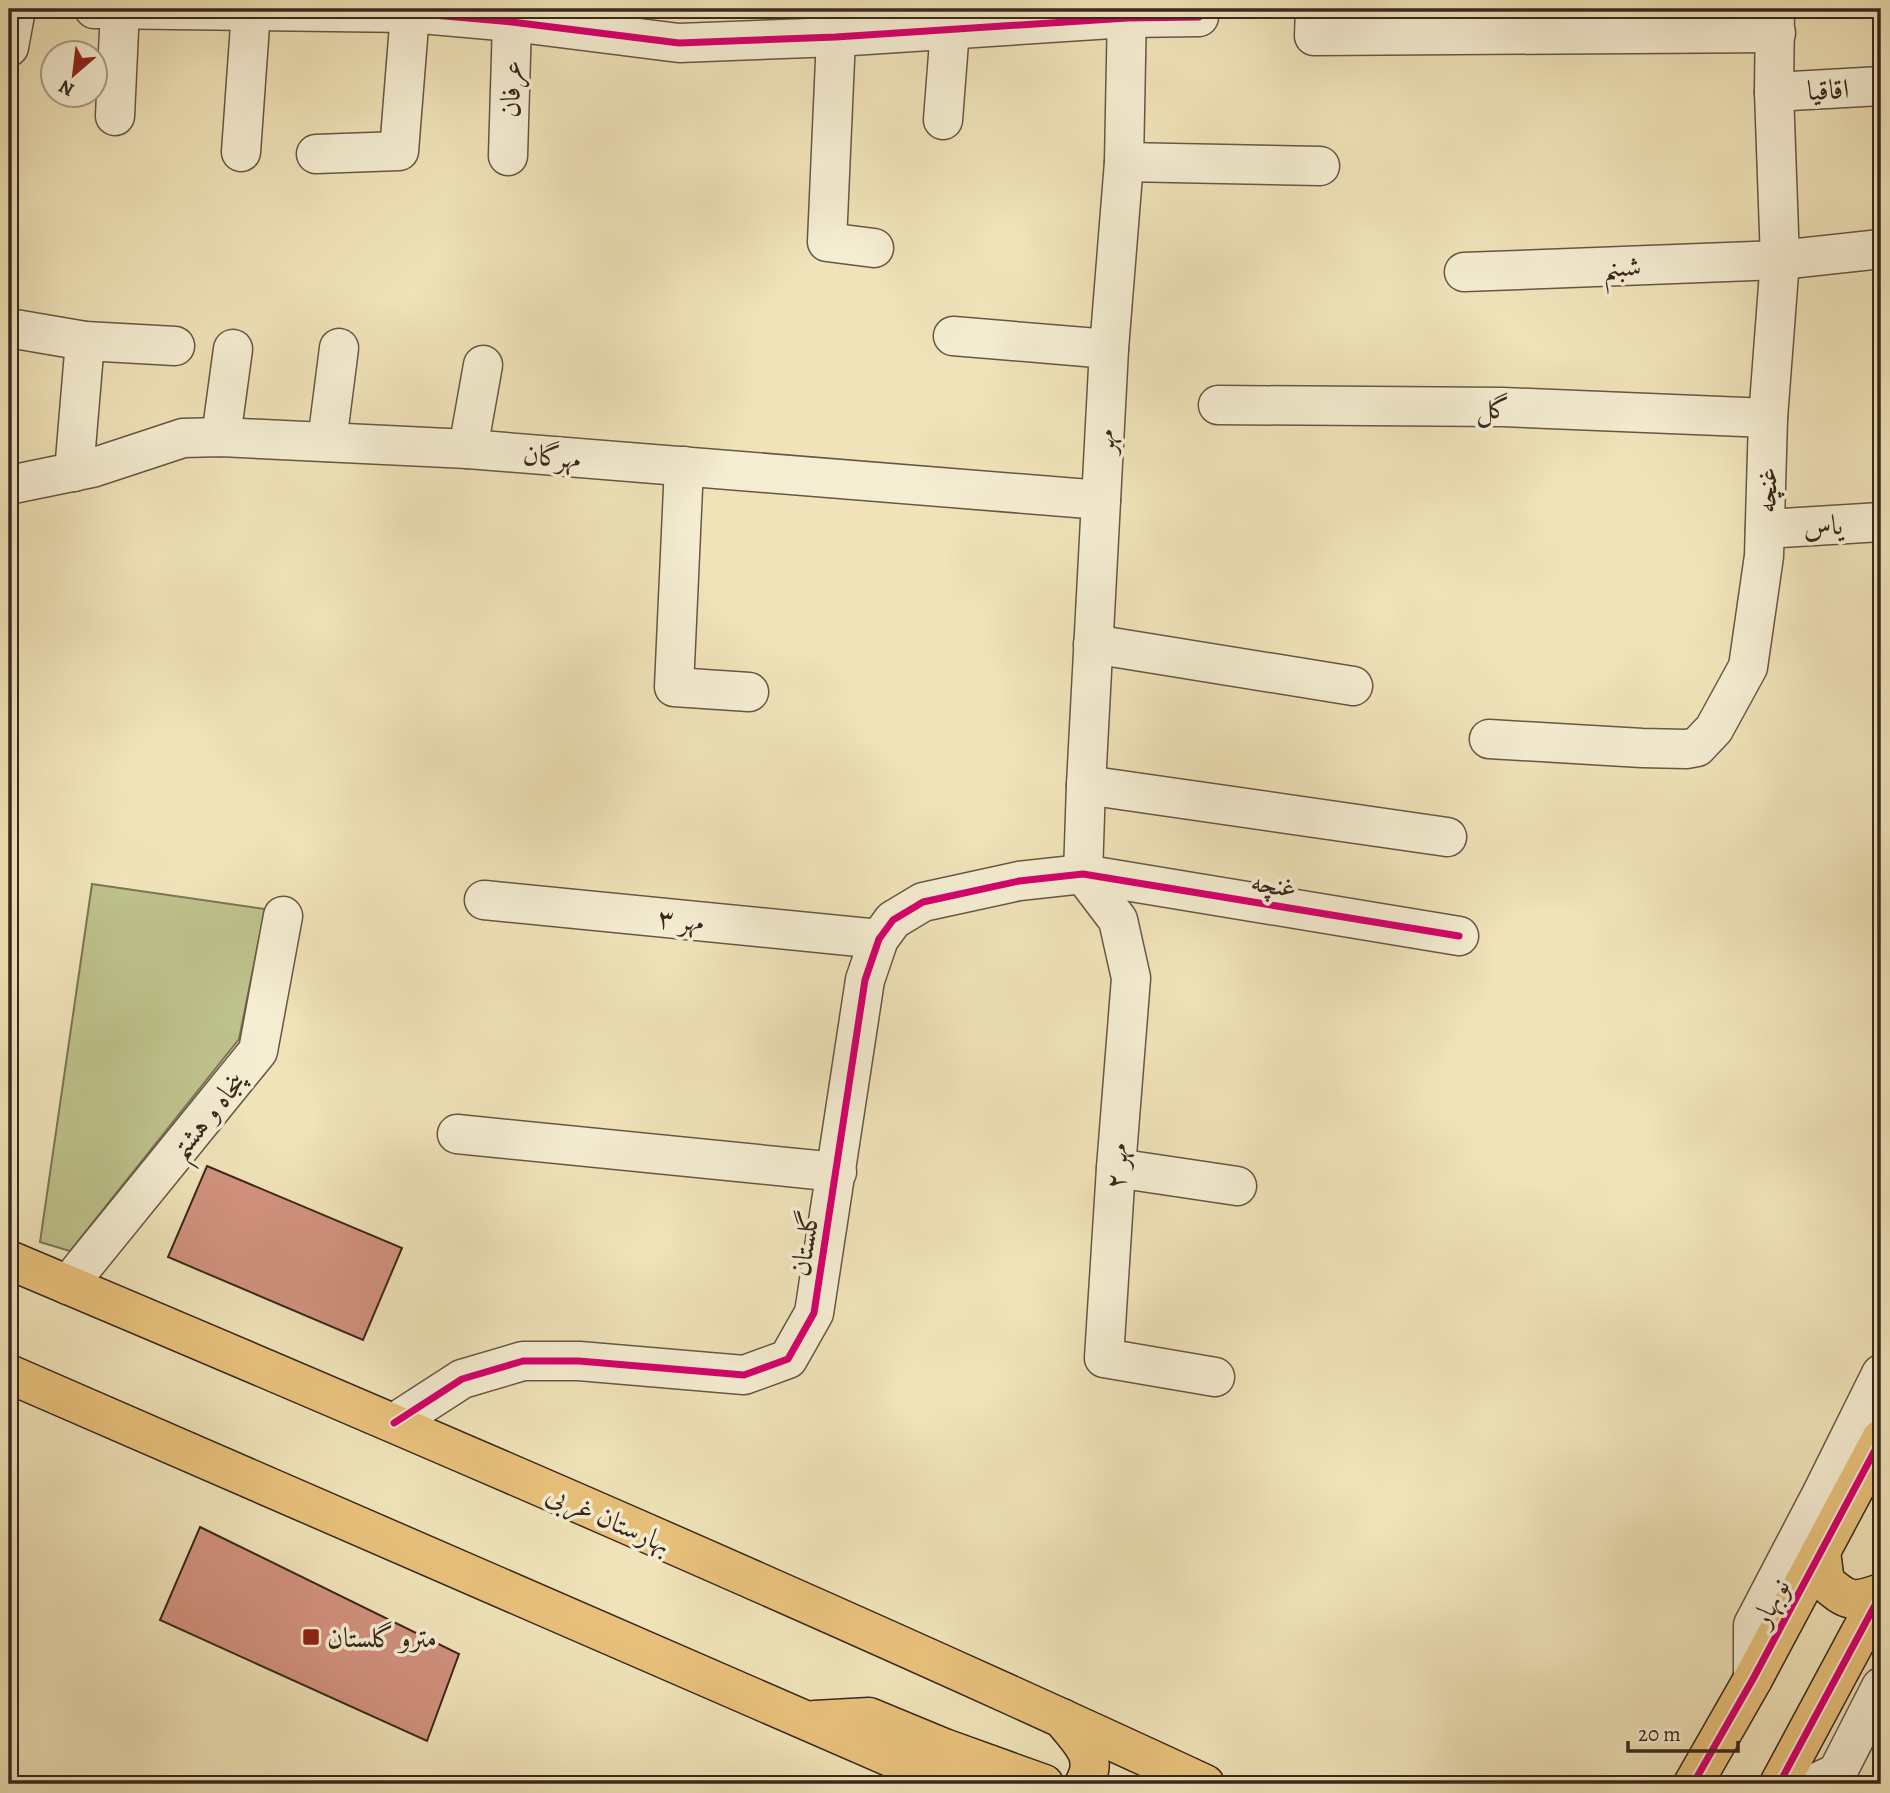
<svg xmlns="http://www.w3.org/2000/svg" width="1890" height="1793" font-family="Alegreya,Amiri,serif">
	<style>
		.park { fill: #bec28c; stroke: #7c7554; stroke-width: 2 }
		.building { fill: #d2927f; stroke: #39281d; stroke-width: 2 }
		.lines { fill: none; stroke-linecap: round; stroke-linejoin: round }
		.minor-casing { stroke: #675744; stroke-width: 41 }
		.major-casing { stroke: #39281d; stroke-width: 41 }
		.minor { stroke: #f5edd2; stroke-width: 38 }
		.major { stroke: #e8c27c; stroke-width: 38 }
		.cycleway-casing { stroke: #f5edd2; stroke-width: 11 }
		.cycleway { stroke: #d6006c; stroke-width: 7 }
		.poi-dot { fill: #8f2418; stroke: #f5edd2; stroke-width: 2.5 }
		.labels { text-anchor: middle; stroke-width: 7; stroke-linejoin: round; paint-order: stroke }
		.street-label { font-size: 28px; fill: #39281d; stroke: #f5edd2 }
		.poi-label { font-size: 28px; fill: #39281d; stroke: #f5edd2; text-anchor: start }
	</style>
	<rect width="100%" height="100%" fill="#f0e3b9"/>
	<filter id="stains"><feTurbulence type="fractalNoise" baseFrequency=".00286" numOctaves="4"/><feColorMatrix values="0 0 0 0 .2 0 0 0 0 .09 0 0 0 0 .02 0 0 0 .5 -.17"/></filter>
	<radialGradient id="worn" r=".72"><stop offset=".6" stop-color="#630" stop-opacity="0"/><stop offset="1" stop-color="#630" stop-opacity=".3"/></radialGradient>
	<path class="park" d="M92,884L265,909L239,1039L70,1251L40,1242Z"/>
	<g class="building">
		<path d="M207,1166L402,1248L363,1340L168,1257Z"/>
		<path d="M200,1527L459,1654L427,1741L160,1620Z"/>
	</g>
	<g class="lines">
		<defs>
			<g id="minor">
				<path d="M94,9L410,13L512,22L679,43L836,37L1127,18L1199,17"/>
				<path d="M1315,9L1314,36L1776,33"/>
				<path d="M836,37L827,242L874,248"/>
				<path d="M9,47L16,9"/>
				<path d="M1774,92L1881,86"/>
				<path d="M115,116L120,9"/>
				<path d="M943,120L950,29"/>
				<path d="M241,152L251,11"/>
				<path d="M316,154L399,151L410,13"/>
				<path d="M508,156L512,22"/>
				<path d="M1124,162L1320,166"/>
				<path d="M1464,272L1780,260L1881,249"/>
				<path d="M9,328L85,341L175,346"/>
				<path d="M953,336L1109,349"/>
				<path d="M1218,405L1503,407L1768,418"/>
				<path d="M221,437L233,349"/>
				<path d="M327,442L339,348"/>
				<path d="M468,449L483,365"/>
				<path d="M684,466L674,687L749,692"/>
				<path d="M74,472L85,341"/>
				<path d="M9,485L92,468L183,438L221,437L468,449L1101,500"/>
				<path d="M1765,529L1881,522"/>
				<path d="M1093,644L1353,686"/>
				<path d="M1489,739L1642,748L1686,749L1697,747L1714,729L1748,667L1764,556L1768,418L1780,260L1774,92L1775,9"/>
				<path d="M1086,785L1447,837"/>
				<path d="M1083,874L1086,785L1109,349L1124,162L1127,9"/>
				<path d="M1083,874L1118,920L1131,978L1116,1168L1104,1358L1215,1377"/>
				<path d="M484,900L879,939"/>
				<path d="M457,1134L837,1172"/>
				<path d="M1116,1168L1237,1186"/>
				<path d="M68,1285L258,1051L283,916"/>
				<path d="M394,1423L462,1379L523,1361H579L744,1375L788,1359L814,1313L865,980L879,939L893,920L923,902L1019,881L1083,874L1459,936"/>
				<path d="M1753,1679V1625L1822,1493L1881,1374"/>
				<path d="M1813,1784L1837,1773L1881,1687"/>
			</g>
			<g id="major">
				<path d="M9,1260C410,1429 810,1601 1205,1784"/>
				<path d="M9,1374L952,1784"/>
				<path d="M1821,1552L1825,1582C1848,1602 1853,1603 1881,1593"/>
				<path d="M1062,1718C1079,1741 1100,1755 1084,1784"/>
				<path d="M815,1720L869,1717L944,1748L1044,1784"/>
				<path d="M1693,1784L1753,1679L1881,1439"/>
				<path d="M1779,1784L1881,1594"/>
			</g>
		</defs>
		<use href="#minor" class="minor-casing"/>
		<use href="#major" class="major-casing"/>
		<use href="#minor" class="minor"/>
		<use href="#major" class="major"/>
		<defs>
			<g id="cycleway">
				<path d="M94,9L410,13L512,22L679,43L836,37L1127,18L1199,17"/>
				<path d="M394,1423L462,1379L523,1361H579L744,1375L788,1359L814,1313L865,980L879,939L893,920L923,902L1019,881L1083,874L1459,936"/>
				<path d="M1693,1784L1753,1679L1881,1439"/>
				<path d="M1779,1784L1881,1594"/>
			</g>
		</defs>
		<use href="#cycleway" class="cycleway-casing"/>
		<use href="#cycleway" class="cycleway"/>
	</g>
	<rect class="poi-dot" x="302" y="1628" width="18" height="18" rx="3.5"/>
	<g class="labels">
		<g class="street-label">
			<text transform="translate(510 89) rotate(-88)" y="10">عرفان</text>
			<text transform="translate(1828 89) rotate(-3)" y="10">اقاقیا</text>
			<text transform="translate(1622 266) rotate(-2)" y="10">شبنم</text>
			<text transform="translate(1493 408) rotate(1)" y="10">گل</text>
			<text transform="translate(1104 441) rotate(-87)" y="10">مهر</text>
			<text transform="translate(552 456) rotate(5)" y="10">مهرگان</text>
			<text transform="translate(1766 490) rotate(-88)" y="10">غنچه</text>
			<text transform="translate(1823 525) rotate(-3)" y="10">یاس</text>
			<text transform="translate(1274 884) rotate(9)" y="10">غنچه</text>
			<text transform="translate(681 919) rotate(6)" y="10">مهر ۳</text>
			<text transform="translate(207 1115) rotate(-51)" y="10">پنجاه و هشتم</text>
			<text transform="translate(1116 1166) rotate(-86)" y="10">مهر ۲</text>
			<text transform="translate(804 1243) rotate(-81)" y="10">گلستان</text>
			<text transform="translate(609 1518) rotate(24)" y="10">بهارستان غربی</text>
			<text transform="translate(1770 1602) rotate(-62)" y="10">نوبهار</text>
		</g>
		<g class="poi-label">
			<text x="327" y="1647">مترو گلستان</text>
		</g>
	</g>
	<rect width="1890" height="1793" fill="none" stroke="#f0e3b9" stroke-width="35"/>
	<rect x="10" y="10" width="1869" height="1772" fill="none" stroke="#39281d" stroke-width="3.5"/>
	<rect x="18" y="18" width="1855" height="1758" fill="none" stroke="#39281d" stroke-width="2"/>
	<g transform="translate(74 74) rotate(208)"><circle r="33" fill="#f5edd2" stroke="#aa9e8a" stroke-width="2"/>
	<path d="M0-5L12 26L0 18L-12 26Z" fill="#8f2418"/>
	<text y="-10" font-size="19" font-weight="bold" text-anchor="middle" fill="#39281d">N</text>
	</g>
	<path d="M1628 1741v10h110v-10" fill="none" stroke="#39281d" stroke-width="3.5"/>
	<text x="1638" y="1741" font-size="21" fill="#39281d" stroke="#f5edd2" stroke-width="5" paint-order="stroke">20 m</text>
	<rect width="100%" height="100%" filter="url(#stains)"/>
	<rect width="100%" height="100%" fill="url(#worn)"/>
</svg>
